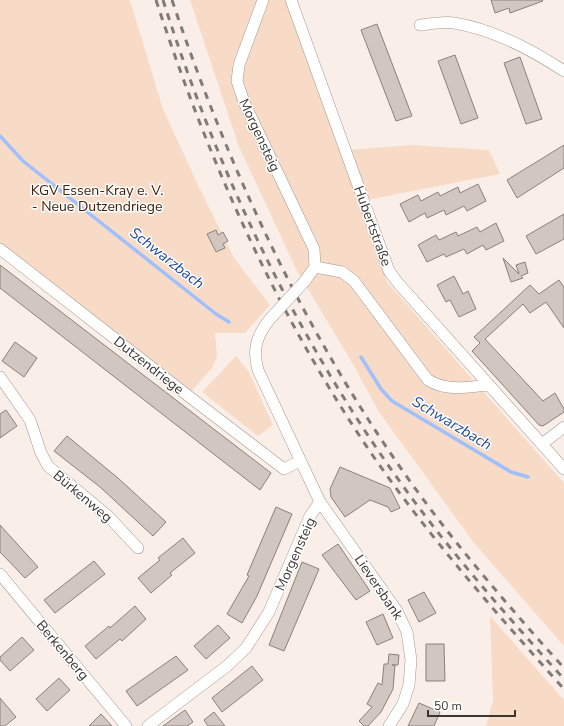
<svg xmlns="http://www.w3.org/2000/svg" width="564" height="726" font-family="'Nunito Sans',sans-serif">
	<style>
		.green { fill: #f8dbc7 }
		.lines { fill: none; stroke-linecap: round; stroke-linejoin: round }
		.stream { stroke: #9fc0fd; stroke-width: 3.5 }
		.building { fill: #d2c7c0; stroke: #8b817a }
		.minor-casing { stroke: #a19790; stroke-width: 12 }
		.minor { stroke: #fff; stroke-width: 11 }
		.rail { stroke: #817b76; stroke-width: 3; stroke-dasharray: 7 7; stroke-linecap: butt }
		.minor-bridge-casing { stroke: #a19790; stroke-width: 12; stroke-linecap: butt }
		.minor-bridge { stroke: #fff; stroke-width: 11 }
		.labels { text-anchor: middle; stroke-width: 3; stroke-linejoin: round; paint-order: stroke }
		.street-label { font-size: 14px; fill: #3a3633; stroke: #fff }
		.park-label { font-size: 14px; fill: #402109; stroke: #fff }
		.water-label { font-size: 15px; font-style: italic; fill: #1b469b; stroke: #fff }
	</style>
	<rect width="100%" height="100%" fill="#faefe8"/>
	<g class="green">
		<path d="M0,0H130L163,109L198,185L234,258L270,305L245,333H215L217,357L212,368L188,395L0,247Z"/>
		<path d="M190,0H263L238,81L264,0H289L384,269L387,282L564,483V646L474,543L379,412L350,359L297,271L239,147Z"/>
		<path d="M412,145L489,150L500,174L367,200L348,150Z"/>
		<path d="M236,356L249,372L273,425L258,436L202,392Z"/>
		<path d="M490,616L564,700V726H486L493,701Z"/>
	</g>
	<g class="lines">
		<g class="stream">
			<path d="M0,136L23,161L216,314L229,322"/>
			<path d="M361,357L381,389L392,401L511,472L528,477"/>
		</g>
	</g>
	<g class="building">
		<path d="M491,0H542L543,1L510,13L509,8L495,13Z"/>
		<path d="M377,24L412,116L396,121L361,30Z"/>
		<path d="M455,55L478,118L461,124L438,61Z"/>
		<path d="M520,57L542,119L526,124L504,63Z"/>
		<path d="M564,145V168L517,198L507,180Z"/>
		<path d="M478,184L486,201L467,211L464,206L446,215L444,210L427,218L425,213L409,222L400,204L418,195L421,201L438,192L440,196L458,187L460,193Z"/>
		<path d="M564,214V239L536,254L526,236Z"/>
		<path d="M496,223L504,241L486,250L483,245L467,254L464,249L446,257L444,254L427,262L418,245L436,235L439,240L456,232L458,236L477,227L480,232Z"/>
		<path d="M216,230L218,235L223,232L228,241L223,244L225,248L216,252L207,234Z"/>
		<path d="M503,258L519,274L516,265L525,262L528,273L521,276L523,278L511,282Z"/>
		<path d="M0,265L271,473L260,490L0,288Z"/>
		<path d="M454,276L463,294L468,291L476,309L459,317L450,300L446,302L437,285Z"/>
		<path d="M559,280L564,287V328L546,302L530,313L523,304L485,339L543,401L555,393L564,409V412L543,426L539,425L472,351L480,343L474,337L530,285L539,294Z"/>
		<path d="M15,342L37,358L24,377L2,361Z"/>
		<path d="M6,410L17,426L0,438V414Z"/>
		<path d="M67,436L118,478L166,522L153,536L100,487L54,451Z"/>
		<path d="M340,467L390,488L400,508L391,512L388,507L370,500L345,517L331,497L330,489Z"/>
		<path d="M276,507L292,514L257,596L242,623L227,614L249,576L247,575Z"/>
		<path d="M0,525L38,567L25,578L0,552Z"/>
		<path d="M183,538L195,553L170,573L172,575L151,593L138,578L160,560L158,558Z"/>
		<path d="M338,544L370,591L356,600L322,555Z"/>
		<path d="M94,561L105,574L55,613L44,600Z"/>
		<path d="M302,562L319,569L284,651L269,645Z"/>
		<path d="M424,592L436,613L419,622L408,600Z"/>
		<path d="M135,606L146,619L122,641L120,639L96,659L85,646L109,626L110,628Z"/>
		<path d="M383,614L393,638L377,645L366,622Z"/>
		<path d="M218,625L230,638L206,659L194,646Z"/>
		<path d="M22,637L34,650L10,671L0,660V657Z"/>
		<path d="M426,644H444L445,681H426Z"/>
		<path d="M389,654L399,655L398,665H392H395L393,689L381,712L368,726H364L359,721L372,707L367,704L378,683L382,685L384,664H388Z"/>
		<path d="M176,656L188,670L137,706L126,691Z"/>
		<path d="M252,666L263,680L222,712L212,698Z"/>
		<path d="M59,678L70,690L47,711L36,699Z"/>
		<path d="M0,698L16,717L5,726H0Z"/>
		<path d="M419,703L440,712L434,726H408Z"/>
		<path d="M185,710L193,722L187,726H163Z"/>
		<path d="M214,712L225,726H208L204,720Z"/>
		<path d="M101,714L112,726H89Z"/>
	</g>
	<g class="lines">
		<defs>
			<g id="minor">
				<path d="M263,0L239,65L237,81L244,102L314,249L315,267L304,282"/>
				<path d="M291,0L389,271L398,283L564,469"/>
				<path d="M420,25C430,24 443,21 454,23C492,29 532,50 564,71"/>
				<path d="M0,249L191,398L284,469L300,461"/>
				<path d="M315,267L342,272L354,281L428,380C448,392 467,387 488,385"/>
				<path d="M270,319C257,335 252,349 258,370L320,502L397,611L407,632L411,660L409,685L403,704L389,726"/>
				<path d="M0,377L30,420L41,453L48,466L108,516L138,548"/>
				<path d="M542,444L564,427"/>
				<path d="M0,574L126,726"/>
				<path d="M148,726L227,666L246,648L269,612L310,516L320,502"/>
			</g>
		</defs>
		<use href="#minor" class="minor-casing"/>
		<use href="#minor" class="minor"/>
		<g class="rail">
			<path d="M156,0C208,160 276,313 371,453C429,537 496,613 564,689"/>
			<path d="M163,0C218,173 296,338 403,486C452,554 508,617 564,679"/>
			<path d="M172,0C225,158 294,310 387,448C439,526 501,598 564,668"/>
		</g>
		<defs>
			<path id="minor-bridge" d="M270,319L304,282"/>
		</defs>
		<use href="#minor-bridge" class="minor-bridge-casing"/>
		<use href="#minor-bridge" class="minor-bridge"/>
	</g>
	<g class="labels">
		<g class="street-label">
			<text transform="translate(260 135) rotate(65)" y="5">Morgensteig</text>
			<text transform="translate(373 226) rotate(70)" y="5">Hubertstraße</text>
			<text transform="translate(149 365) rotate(38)" y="5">Dutzendriege</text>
			<text transform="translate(83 496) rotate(40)" y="5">Bürkenweg</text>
			<text transform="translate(295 554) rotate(-66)" y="5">Morgensteig</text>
			<text transform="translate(379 587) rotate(56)" y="5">Lieversbank</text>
			<text transform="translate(63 650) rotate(50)" y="5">Berkenberg</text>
		</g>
		<g class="park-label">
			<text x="97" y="195">KGV Essen-Kray e. V.<tspan x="97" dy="16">- Neue Dutzendriege</tspan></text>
		</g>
		<g class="water-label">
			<text transform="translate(167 258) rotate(38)" y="5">Schwarzbach</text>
			<text transform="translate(452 423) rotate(31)" y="5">Schwarzbach</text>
		</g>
	</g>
	<path d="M428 710v6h87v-6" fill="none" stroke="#3a3633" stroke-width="2"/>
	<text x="434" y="710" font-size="12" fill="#3a3633" stroke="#ffffff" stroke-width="3" paint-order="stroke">50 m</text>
</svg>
